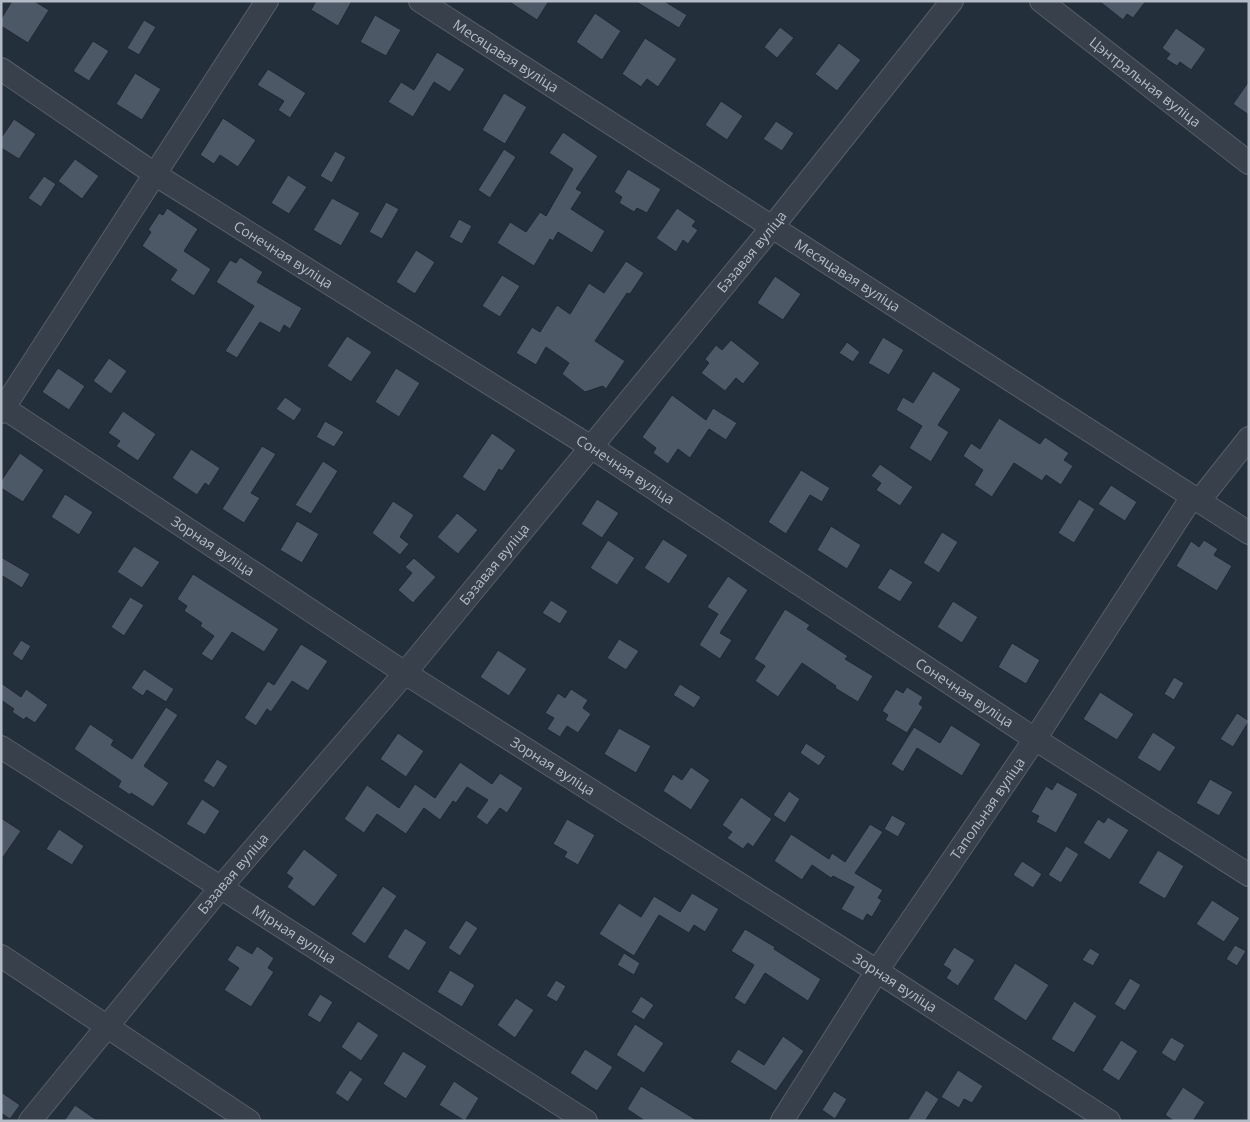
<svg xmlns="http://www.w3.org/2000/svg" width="1250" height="1122" font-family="'Open Sans',sans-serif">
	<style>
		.building { fill: #4d5867; stroke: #1f2833 }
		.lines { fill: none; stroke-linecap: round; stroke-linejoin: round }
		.minor-casing { stroke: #565e6a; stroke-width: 24 }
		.minor { stroke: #38404c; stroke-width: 22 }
		.labels { text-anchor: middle; stroke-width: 4.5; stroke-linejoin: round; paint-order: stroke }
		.street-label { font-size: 14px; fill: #b3bbc7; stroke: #1d2631 }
	</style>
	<rect width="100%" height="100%" fill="#242f3c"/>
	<g class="building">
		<path d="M12,1H34L49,10L28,43L1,26V19Z"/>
		<path d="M316,1H352L338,26L311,10Z"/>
		<path d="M508,1H549L537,20Z"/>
		<path d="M635,1H664L687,15L679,28Z"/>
		<path d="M1099,1H1146L1133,18L1127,14L1123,20Z"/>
		<path d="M595,13L621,31L602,60L576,42Z"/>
		<path d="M375,15L401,30L386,56L360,42Z"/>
		<path d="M144,20L156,27L139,55L127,48Z"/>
		<path d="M780,27L794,38L777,58L764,47Z"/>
		<path d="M1176,28L1206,49L1191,70L1180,62L1177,66L1166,59L1170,54L1162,48Z"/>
		<path d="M645,38L677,59L658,87L647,79L641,87L622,74Z"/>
		<path d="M93,41L109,51L89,81L73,71Z"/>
		<path d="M839,43L861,60L837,91L815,74Z"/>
		<path d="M437,52L465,69L450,92L434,82L413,117L388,102L401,82L414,90Z"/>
		<path d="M268,69L306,93L290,118L278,110L284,101L257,85Z"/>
		<path d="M135,73L161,89L142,120L116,104Z"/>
		<path d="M1249,81V115L1233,104Z"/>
		<path d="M504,93L527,107L505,144L482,130Z"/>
		<path d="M721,101L743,116L727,140L705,125Z"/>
		<path d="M223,118L256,140L238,167L220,155L214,164L200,155Z"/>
		<path d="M14,119L36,134L19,159L1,148V138Z"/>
		<path d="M776,121L794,133L782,151L763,139Z"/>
		<path d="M563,132L598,156L576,189L582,192L571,209L605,231L592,253L558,232L553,241L550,239L534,266L497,243L510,222L526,232L540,212L546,216L573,169L549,153Z"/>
		<path d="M504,149L516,157L490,198L478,190Z"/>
		<path d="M335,151L346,157L332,183L320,176Z"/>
		<path d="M75,159L99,176L82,199L58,181Z"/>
		<path d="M628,169L661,189L647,213L637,208L634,212L619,203L622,197L614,192Z"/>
		<path d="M288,175L307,187L289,214L271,203Z"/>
		<path d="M44,176L56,184L41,207L28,198Z"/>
		<path d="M332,198L360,213L341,246L313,230Z"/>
		<path d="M386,202L399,209L382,239L369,232Z"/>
		<path d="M167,208L198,229L184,251L211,269L194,296L170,280L177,270L142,246L151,232L148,230L159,213L163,215Z"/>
		<path d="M677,208L696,221L692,226L698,230L688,244L683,240L676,252L656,238Z"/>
		<path d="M459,219L472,226L462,244L449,237Z"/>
		<path d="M416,250L435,262L415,294L396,282Z"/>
		<path d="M240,257L263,272L257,282L302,308L290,329L284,325L280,333L260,322L237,358L225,351L254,306L216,282L230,260L236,263Z"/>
		<path d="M626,261L644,273L630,294L627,293L595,341L625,361L606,389L603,386L585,392L562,374L569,363L546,347L536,365L516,353L532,327L540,332L557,305L570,314L589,283L604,293Z"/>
		<path d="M502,275L520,286L500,317L482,306Z"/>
		<path d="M775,276L801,294L783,320L757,303Z"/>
		<path d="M347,336L372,352L351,382L327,366Z"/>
		<path d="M883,337L904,350L889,375L868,363Z"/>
		<path d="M731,340L760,363L743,384L736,378L725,391L701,373L709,363L705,359L716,345L722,350Z"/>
		<path d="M847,342L860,352L853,362L839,353Z"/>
		<path d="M109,358L127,371L111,394L93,381Z"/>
		<path d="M58,368L85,386L69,410L42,392Z"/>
		<path d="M396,368L420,383L399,417L375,402Z"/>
		<path d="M933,371L961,389L938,425L949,432L931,462L909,448L922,426L896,410L903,397L913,403Z"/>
		<path d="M672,395L706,420L713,408L737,423L726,440L709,429L690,458L678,449L668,464L653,453L656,448L642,437Z"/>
		<path d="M285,397L302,409L294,421L276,409Z"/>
		<path d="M123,411L156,434L138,461L116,446L120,441L108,433Z"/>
		<path d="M999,418L1040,444L1045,437L1069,453L1064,460L1073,466L1061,485L1046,475L1042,481L1014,463L992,497L974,485L983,470L963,456L971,443L980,449Z"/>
		<path d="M325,421L344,432L334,447L316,437Z"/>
		<path d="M492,433L516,450L502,471L499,469L485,492L462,477Z"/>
		<path d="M262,446L276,454L251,493L260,498L244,523L222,509Z"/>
		<path d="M191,449L220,468L209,486L205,483L197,495L172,478Z"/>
		<path d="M20,453L44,470L23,502L1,488V481Z"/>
		<path d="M323,461L338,471L311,514L295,505Z"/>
		<path d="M880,464L913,487L900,506L876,490L881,483L871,476Z"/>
		<path d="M801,470L830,488L822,502L810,495L786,534L768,522Z"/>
		<path d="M1111,485L1137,502L1125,521L1098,504Z"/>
		<path d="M65,494L93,512L79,535L51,517Z"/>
		<path d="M597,499L619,513L602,538L581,524Z"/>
		<path d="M1079,499L1095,509L1074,543L1058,533Z"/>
		<path d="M393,501L414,515L400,537L409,544L400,555L372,533Z"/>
		<path d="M457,513L478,530L458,554L437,537Z"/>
		<path d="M297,521L319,534L302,563L280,550Z"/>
		<path d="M831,526L861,545L847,569L817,550Z"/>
		<path d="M942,532L958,542L939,573L923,563Z"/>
		<path d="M663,539L688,555L669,584L644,568Z"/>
		<path d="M608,540L635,558L617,585L590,568Z"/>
		<path d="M1204,540L1218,549L1214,555L1232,566L1217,591L1176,566L1191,541L1199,547Z"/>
		<path d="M134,546L160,562L142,588L117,572Z"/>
		<path d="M1,557L30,574L22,588L1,575Z"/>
		<path d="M414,558L436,577L413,603L398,590L412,573L405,567Z"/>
		<path d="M890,568L913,582L900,602L877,588Z"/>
		<path d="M193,574L279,629L264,652L232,632L212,661L201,654L214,636L200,626L202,623L184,611L187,606L177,599Z"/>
		<path d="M728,576L748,590L720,633L732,640L720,659L699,645L718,614L707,607Z"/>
		<path d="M130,597L144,605L124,636L111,627Z"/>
		<path d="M551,600L568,611L560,624L542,613Z"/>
		<path d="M953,601L978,617L962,643L937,627Z"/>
		<path d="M785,609L810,625L807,629L848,656L845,659L873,676L858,702L835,688L836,686L802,663L778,697L755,681L765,666L754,659Z"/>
		<path d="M619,639L639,651L626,670L607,658Z"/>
		<path d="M21,640L31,646L22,661L12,654Z"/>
		<path d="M1012,643L1040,660L1026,684L998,667Z"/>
		<path d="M301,644L328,661L308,691L292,681L271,712L267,709L256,726L244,718L268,681L274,685Z"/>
		<path d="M498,650L527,669L509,696L480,677Z"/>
		<path d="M144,669L174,689L166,702L147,690L143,696L131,688Z"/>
		<path d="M1174,677L1184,683L1174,700L1164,694Z"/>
		<path d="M1,683L21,697L26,689L48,705L35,723L26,717L24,720L12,712L14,709L1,700Z"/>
		<path d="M680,684L701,697L694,708L673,695Z"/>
		<path d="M907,687L923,697L919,704L923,707L907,733L885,720L888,715L882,711L896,689L903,693Z"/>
		<path d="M571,689L588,700L583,708L591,714L578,733L567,726L560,737L547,729L554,718L545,713L558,693L565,698Z"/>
		<path d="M1100,692L1134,714L1117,740L1083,719Z"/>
		<path d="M166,707L178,715L144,766L169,783L153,807L131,793L130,795L118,787L121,781L74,749L90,724L114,740L111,745L132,759Z"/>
		<path d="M1237,713L1249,721L1233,747L1220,739Z"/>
		<path d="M951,725L981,744L962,776L917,748L903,772L891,764L914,727L940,743Z"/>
		<path d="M619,728L651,746L636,773L604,754Z"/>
		<path d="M1153,732L1176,747L1160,772L1137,758Z"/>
		<path d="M398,733L424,751L406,777L380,759Z"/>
		<path d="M806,743L826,756L819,766L800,753Z"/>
		<path d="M217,759L228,766L214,788L203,781Z"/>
		<path d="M460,762L492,784L500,773L523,788L507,813L500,808L487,825L476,817L488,800L467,787L456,803L453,801L440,820L424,808L406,834L377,814L364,833L344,819L367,785L399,808L415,784L435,798Z"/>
		<path d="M691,767L710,780L691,810L663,791L673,774L682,780Z"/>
		<path d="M1210,779L1233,792L1219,816L1196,803Z"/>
		<path d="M1057,782L1078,794L1056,833L1036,822L1039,816L1031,812L1046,786L1052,790Z"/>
		<path d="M789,791L800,799L785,823L773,815Z"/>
		<path d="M741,797L772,819L753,847L748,843L743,849L727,838L732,832L722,825Z"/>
		<path d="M202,799L220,811L205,835L186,824Z"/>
		<path d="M892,815L906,823L898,837L884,829Z"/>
		<path d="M1108,817L1129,830L1110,860L1083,843L1098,819L1104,823Z"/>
		<path d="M1,818L21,831L1,860Z"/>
		<path d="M567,819L595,835L578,865L564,857L567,852L553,844Z"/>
		<path d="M870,824L883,832L855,873L883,890L878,898L882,900L872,917L867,914L863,921L841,909L854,887L833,876L831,878L812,865L802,880L774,861L791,834L829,859L832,853L845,862Z"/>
		<path d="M59,829L84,846L72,865L46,849Z"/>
		<path d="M1066,846L1079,854L1061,883L1048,875Z"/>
		<path d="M304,849L338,875L314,907L287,887L293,878L286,873Z"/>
		<path d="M1158,850L1184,866L1165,899L1138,883Z"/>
		<path d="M1022,861L1042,874L1033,888L1013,875Z"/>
		<path d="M383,886L397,896L365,944L351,934Z"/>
		<path d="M692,893L719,909L705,932L694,925L689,933L659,915L634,956L599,934L619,903L641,917L654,896L680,912Z"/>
		<path d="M1212,900L1240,918L1224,942L1196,924Z"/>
		<path d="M466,920L478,928L460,956L448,948Z"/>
		<path d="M405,928L427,942L409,971L387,957Z"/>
		<path d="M745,929L775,947L774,949L821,979L808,1001L765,973L745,1005L734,998L754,965L731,951Z"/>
		<path d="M237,945L252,954L257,946L274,958L268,968L274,972L251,1007L224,990L239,968L227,960Z"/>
		<path d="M1235,945L1246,951L1237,966L1226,959Z"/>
		<path d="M954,947L975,960L958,986L946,978L951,970L943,965Z"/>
		<path d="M1090,948L1100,954L1093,966L1082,960Z"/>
		<path d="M624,953L640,963L634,975L617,965Z"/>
		<path d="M1015,963L1049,985L1026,1021L993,999Z"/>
		<path d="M450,970L475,985L462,1007L437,992Z"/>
		<path d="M1130,978L1141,985L1125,1011L1114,1004Z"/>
		<path d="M556,980L566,986L557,1002L546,996Z"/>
		<path d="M320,994L333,1002L320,1023L307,1015Z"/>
		<path d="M641,996L654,1005L644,1020L631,1012Z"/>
		<path d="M516,998L534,1010L515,1038L497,1025Z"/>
		<path d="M1074,1001L1097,1016L1074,1053L1051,1039Z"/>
		<path d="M358,1021L379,1035L361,1061L341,1047Z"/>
		<path d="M635,1024L664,1043L644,1073L616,1055Z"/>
		<path d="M783,1036L804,1051L776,1091L730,1062L738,1049L764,1065Z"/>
		<path d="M1171,1037L1185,1045L1175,1062L1161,1053Z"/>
		<path d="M1121,1040L1138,1051L1119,1081L1102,1070Z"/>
		<path d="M585,1049L613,1067L597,1091L570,1073Z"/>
		<path d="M403,1051L427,1066L406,1099L383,1084Z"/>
		<path d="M350,1070L363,1079L348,1102L335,1093Z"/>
		<path d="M958,1070L983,1086L972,1103L964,1099L959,1108L941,1097Z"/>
		<path d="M454,1081L479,1098L465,1121L439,1105Z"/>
		<path d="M641,1086L698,1121H645L627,1109Z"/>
		<path d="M1183,1087L1205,1102L1193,1121H1174L1165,1115Z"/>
		<path d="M926,1090L939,1099L925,1121H907Z"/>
		<path d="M834,1091L847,1099L835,1119L822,1110Z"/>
		<path d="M1,1092L20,1105L10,1119L1,1113Z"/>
		<path d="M75,1105L98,1121H64Z"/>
	</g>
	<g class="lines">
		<defs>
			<g id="minor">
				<path id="s1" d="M420,1L1249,533"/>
				<path id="s2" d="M1041,1L1249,163"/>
				<path id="s3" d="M1,69L156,175L591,447L1035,739L1249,875"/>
				<path id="s4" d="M1,406L405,673L877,971L1109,1121"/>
				<path d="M1,412L267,1"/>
				<path d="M1199,501L1249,438"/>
				<path id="s5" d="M1,747L586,1121"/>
				<path d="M1,956L249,1121"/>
				<path id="s6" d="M30,1121L221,887L405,673L773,226L952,1"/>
				<path id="s7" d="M782,1121L877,971L1035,739L1192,497"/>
			</g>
		</defs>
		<use href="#minor" class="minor-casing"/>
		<use href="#minor" class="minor"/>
	</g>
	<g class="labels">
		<g class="street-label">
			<text dy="5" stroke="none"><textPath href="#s1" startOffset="102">Месяцавая вуліца</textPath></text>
			<text dy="5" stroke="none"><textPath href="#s2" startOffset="132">Цэнтральная вуліца</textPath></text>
			<text dy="5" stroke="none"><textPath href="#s6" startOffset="1130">Бэзавая вуліца</textPath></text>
			<text dy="5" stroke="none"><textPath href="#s3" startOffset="338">Сонечная вуліца</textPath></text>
			<text dy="5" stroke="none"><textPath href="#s1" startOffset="508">Месяцавая вуліца</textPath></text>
			<text dy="5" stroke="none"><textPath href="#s3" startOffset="742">Сонечная вуліца</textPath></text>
			<text dy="5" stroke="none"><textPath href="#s4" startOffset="254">Зорная вуліца</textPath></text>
			<text dy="5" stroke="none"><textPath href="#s6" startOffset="725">Бэзавая вуліца</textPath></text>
			<text dy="5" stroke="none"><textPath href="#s3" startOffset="1148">Сонечная вуліца</textPath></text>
			<text dy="5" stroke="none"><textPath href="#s4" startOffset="659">Зорная вуліца</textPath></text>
			<text dy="5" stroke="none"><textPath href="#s7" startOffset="374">Тапольная вуліца</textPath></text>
			<text dy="5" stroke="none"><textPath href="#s6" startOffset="320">Бэзавая вуліца</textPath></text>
			<text dy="5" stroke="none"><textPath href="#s5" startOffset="348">Мірная вуліца</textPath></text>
			<text dy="5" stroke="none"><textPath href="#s4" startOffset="1064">Зорная вуліца</textPath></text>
		</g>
	</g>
	<rect width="1250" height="1122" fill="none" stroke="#b3bbc7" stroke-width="5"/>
</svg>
